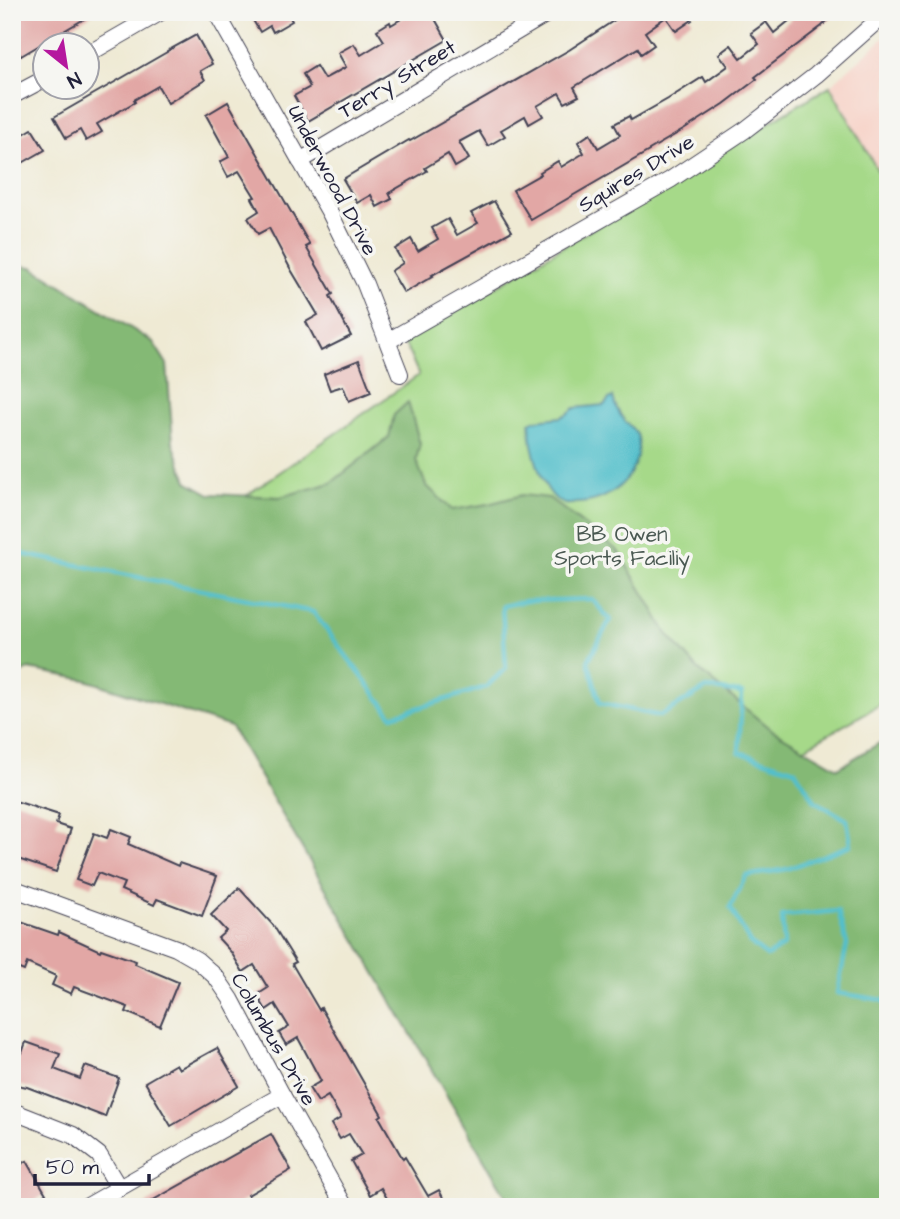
<svg xmlns="http://www.w3.org/2000/svg" width="900" height="1219" font-family="'Architects Daughter',sans-serif">
	<style>
		.built { fill: #f7d1c6 }
		.green { fill: #a6d989; stroke: #647e62; stroke-width: 2 }
		.forest { fill: #84b975; stroke: #536e58; stroke-width: 2 }
		.water { fill: #52bfcb; stroke: #3a7083; stroke-width: 2 }
		.lines { fill: none; stroke-linecap: round; stroke-linejoin: round }
		.stream { stroke: #52bfcb; stroke-width: 4.5 }
		.building { fill: #e2a7a5 }
		.minor-casing { stroke: #414052; stroke-width: 18 }
		.minor { stroke: #fff; stroke-width: 16 }
		.labels { text-anchor: middle; stroke-width: 7; stroke-linejoin: round; paint-order: stroke }
		.street-label { font-size: 21px; fill: #22223b; stroke: #f6f6f2 }
		.park-label { font-size: 21px; fill: #4a5952; stroke: #f6f6f2 }
	</style>
	<rect width="100%" height="100%" fill="#f6f6f2"/>
	<filter id="ink" filterUnits="userSpaceOnUse"><feTurbulence type="fractalNoise" baseFrequency=".0143" numOctaves="2"/><feDisplacementMap in="SourceGraphic" scale="14" xChannelSelector="R" yChannelSelector="G"/><feConvolveMatrix kernelMatrix="1 2 1 2 8 2 1 2 1" color-interpolation-filters="sRGB"/></filter>
	<filter id="wash" filterUnits="userSpaceOnUse"><feTurbulence type="fractalNoise" baseFrequency=".00686" numOctaves="4" result="noise"/><feDisplacementMap in="SourceGraphic" scale="28" xChannelSelector="R" yChannelSelector="G"/><feGaussianBlur stdDeviation="1.57" result="paint"/><feColorMatrix in="noise" values="0 0 0 0 0 0 0 0 0 0 0 0 0 0 0 0 0 1.4 0 .05"/><feComposite in="paint" operator="in"/></filter>
	<g filter="url(#wash)">
		<rect width="100%" height="100%" fill="#efead4"/>
		<path class="built" d="M888,34V189L830,86Z"/>
		<path class="green" d="M830,86L888,189V700L413,973L171,548L419,375L404,342Z"/>
		<path class="forest" d="M12,265L32,267L153,342L167,364L173,443L187,481L210,494L280,497L331,483L389,437L394,415L408,402L420,444L416,460L426,485L452,510L488,504L522,495L549,498L618,551L649,602L667,634L698,669L769,728L838,768L888,738V1207H512L231,727L86,680L29,669L12,677Z"/>
		<path class="water" d="M613,397C615,406 619,414 625,421C630,426 636,431 638,438C639,440 638,447 638,449C635,481 607,503 576,503C572,504 568,505 565,504C541,497 530,444 530,423L536,420L561,417L567,414L575,408L604,405L609,399Z"/>
		<g class="lines">
			<path class="stream" d="M12,552L313,612L392,716L486,687L506,668L502,606L526,601L592,599L610,620L588,661L600,703L660,716L707,688L742,693L739,752L795,770L815,801L847,820L851,845L787,869L746,876L730,907L750,943L767,956L784,945L782,916L838,911L847,944L837,993L883,1000L888,1006"/>
		</g>
		<g id="blocks">
			<g class="building">
				<path d="M12,12H96L21,56L12,42V30L19,26L12,15Z"/>
				<path d="M248,12H287L292,21L273,32L270,26L260,32Z"/>
				<path d="M413,12H431L447,40L308,121L294,96L310,87L303,74L316,66L324,79L346,67L338,53L354,44L361,55L384,41L377,30L390,22L391,25Z"/>
				<path d="M627,12H686L692,20L676,31L666,17L645,32L654,45L641,54L638,48L574,87L579,96L565,103L559,93L537,106L543,116L529,124L525,116L501,130L505,136L488,146L479,131L459,142L469,159L455,167L448,154L425,168L427,171L389,193L392,199L377,207L371,195L357,203L343,179L409,140L410,141L569,50Z"/>
				<path d="M800,12H836L822,26L755,77L757,79L724,104L685,129L649,150V151L531,220L513,190L541,174L540,172L558,161L561,167L584,153L578,142L590,134L598,148L620,135L614,124L629,116L631,120L668,99L703,77L706,82L728,66L719,54L731,45L741,58L759,44L751,33L766,22L774,33Z"/>
				<path d="M196,35L212,64L200,71L205,80L168,103L158,86L134,100L135,102L97,124L102,132L86,141L80,130L66,138L54,117L167,52V51Z"/>
				<path d="M228,102L310,245L306,247L333,294L330,296L351,336L321,351L306,322L318,315L290,268L269,228L258,234L248,218L259,211L252,198L255,197L239,171L228,177L220,162L229,157L206,115Z"/>
				<path d="M32,129L45,150L17,166L12,159V141Z"/>
				<path d="M494,201L512,231L432,275L433,276L404,293L391,271L403,263L395,249L411,239L418,251L438,239L432,228L448,219L457,235L478,223L471,213Z"/>
				<path d="M359,360L371,392L349,401L343,386L330,390L324,374Z"/>
				<path d="M12,800L59,815L56,824L71,829L56,872L12,857Z"/>
				<path d="M111,829L131,837L128,844L178,866L179,863L217,876L202,916L157,899L154,905L121,890L124,883L98,873L92,886L76,880L94,833L107,838Z"/>
				<path d="M239,888L273,925L296,962L292,964L319,1010L321,1008L382,1115L379,1117L403,1159L405,1157L428,1196L439,1190L448,1207H392L381,1188L370,1195L351,1161L362,1155L349,1134L340,1139L331,1124L341,1118L328,1096L318,1102L309,1088L321,1081L298,1038L286,1045L279,1033L289,1027L275,1004L266,1010L257,995L268,988L254,965L243,972L231,952L218,938L226,931L211,915Z"/>
				<path d="M12,919L58,935L59,932L100,951L101,949L136,961L135,964L178,982L160,1026L126,1012L128,1007L74,987L71,994L52,985L56,976L27,963L24,971L12,966Z"/>
				<path d="M26,1042L60,1054L54,1069L80,1079L85,1066L119,1078L105,1117L27,1087L12,1084V1049L22,1053Z"/>
				<path d="M217,1048L239,1086L171,1126L145,1082L176,1064L179,1069Z"/>
				<path d="M271,1134L291,1170L248,1195L249,1198L234,1207H141Z"/>
				<path d="M27,1161L46,1194L23,1207H12V1170Z"/>
			</g>
		</g>
	</g>
	<g filter="url(#ink)">
		<use href="#blocks" fill-opacity="0" stroke="#414052" stroke-width="2"/>
		<g class="lines">
			<defs>
				<g id="minor">
					<path d="M216,12L330,213L365,284L400,374"/>
					<path d="M88,54L161,12"/>
					<path d="M12,96L46,78"/>
					<path d="M300,161L550,12"/>
					<path d="M388,341L670,180L745,130L816,75L887,12"/>
					<path d="M12,888L176,948L197,960L216,977L231,999L282,1095L345,1207"/>
					<path d="M12,1111L73,1135L99,1155L119,1188"/>
					<path d="M86,1207L282,1095"/>
				</g>
			</defs>
			<use href="#minor" class="minor-casing"/>
			<use href="#minor" class="minor"/>
		</g>
	</g>
	<g class="labels">
		<g class="street-label">
			<text transform="translate(397 79) rotate(-31)" y="7">Terry Street</text>
			<text transform="translate(636 173) rotate(-31)" y="7">Squires Drive</text>
			<text transform="translate(333 180) rotate(62)" y="7">Underwood Drive</text>
			<text transform="translate(274 1039) rotate(60)" y="7">Columbus Drive</text>
		</g>
		<g class="park-label">
			<text x="622" y="541">BB Owen<tspan x="622" dy="24">Sports Faciliy</tspan></text>
		</g>
	</g>
	<rect width="900" height="1219" fill="none" stroke="#f6f6f2" stroke-width="42"/>
	<g transform="translate(66 66) rotate(150)"><circle r="33" fill="#f6f6f2" stroke="#a1a1a9" stroke-width="2"/>
	<path d="M0-5L12 26L0 18L-12 26Z" fill="#b5179e"/>
	<text y="-10" font-size="19" font-weight="bold" text-anchor="middle" fill="#22223b">N</text>
	</g>
	<path d="M35 1174v10h114v-10" fill="none" stroke="#22223b" stroke-width="3.5"/>
	<text x="46" y="1174" font-size="21" fill="#22223b" stroke="#f6f6f2" stroke-width="5" paint-order="stroke">50 m</text>
</svg>
